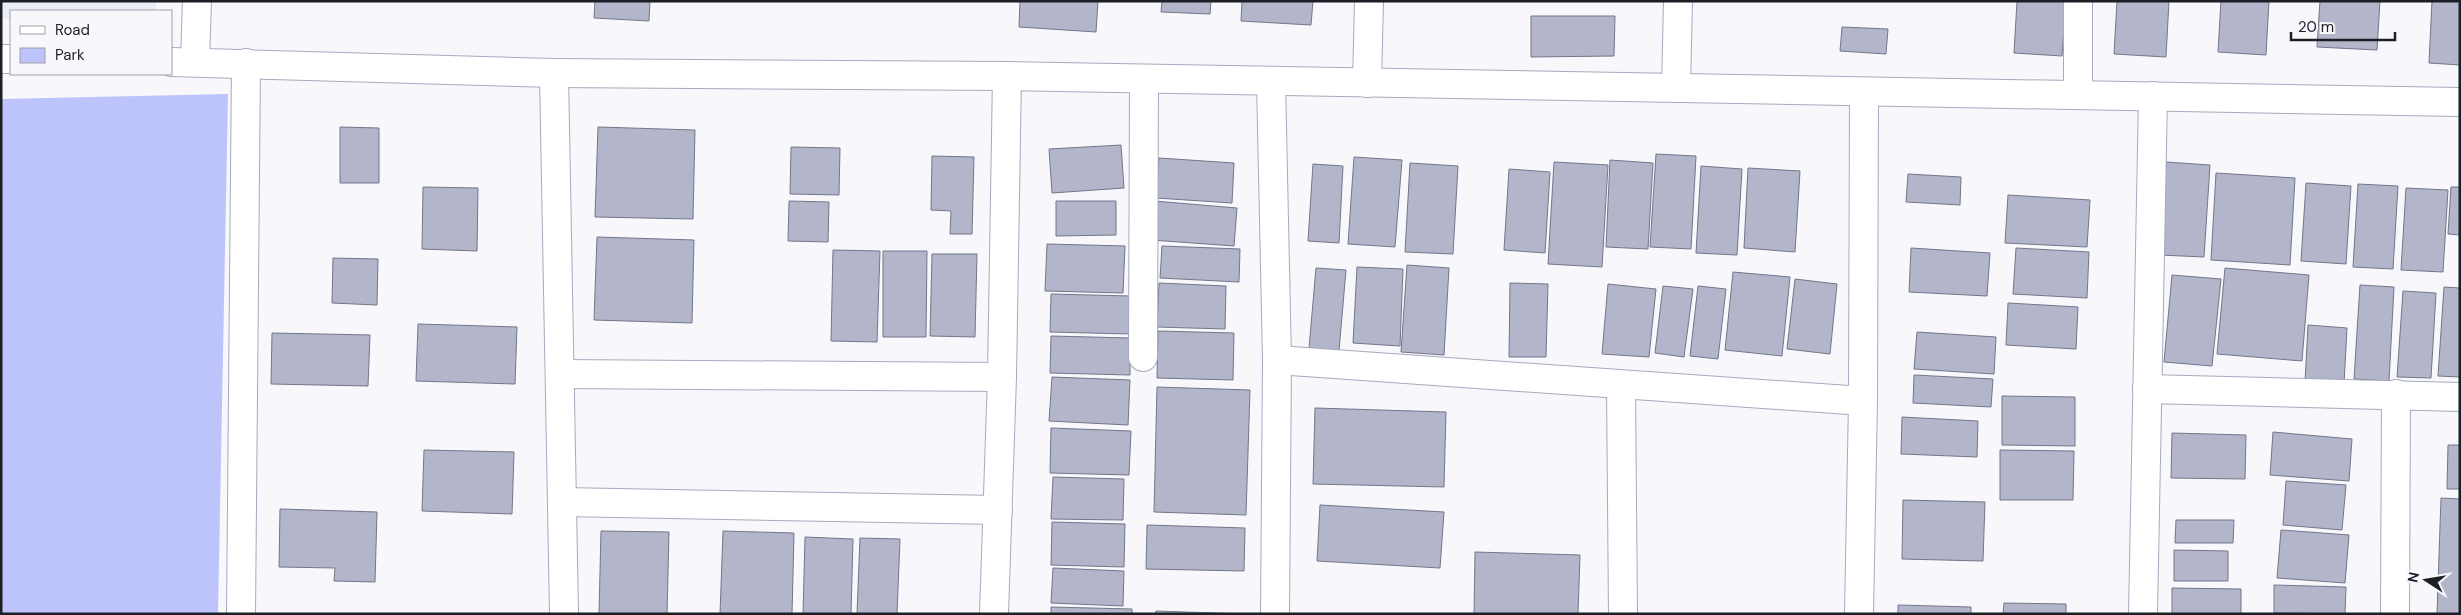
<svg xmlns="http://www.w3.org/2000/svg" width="2461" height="615" font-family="'DM Sans',sans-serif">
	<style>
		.built { fill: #eaecf8 }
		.green { fill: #bdc4fc }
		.building { fill: #b3b6ca; stroke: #737689 }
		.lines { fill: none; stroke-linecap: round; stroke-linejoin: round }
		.minor-casing { stroke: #a7aabe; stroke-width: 30 }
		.minor { stroke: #fff; stroke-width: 28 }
	</style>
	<rect width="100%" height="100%" fill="#f7f7fc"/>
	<path class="built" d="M1,1H156V11H11V19L1,18Z"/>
	<path class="green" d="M228,94L218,614H1V99Z"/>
	<g class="building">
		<path d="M595,1H650L649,21L594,18Z"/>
		<path d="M1020,1H1098L1096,32L1019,27Z"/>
		<path d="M1162,1H1211L1210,14L1161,12Z"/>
		<path d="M1242,1H1313L1311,25L1241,21Z"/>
		<path d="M2017,1H2066L2062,56L2014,53Z"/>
		<path d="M2117,1H2169L2166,57L2114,54Z"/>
		<path d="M2221,1H2269L2266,55L2218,52Z"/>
		<path d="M2320,1H2380L2377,50L2317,47Z"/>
		<path d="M2432,1H2460V65L2429,63Z"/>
		<path d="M1531,16H1615L1614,56L1531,57Z"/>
		<path d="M1842,27L1888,29L1886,54L1840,51Z"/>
		<path d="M340,127L379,128V183H340Z"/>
		<path d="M598,127L695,130L693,219L595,217Z"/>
		<path d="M1121,145L1124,188L1052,193L1049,149Z"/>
		<path d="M791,147L840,148L839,195L790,194Z"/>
		<path d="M1656,154L1696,156L1691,249L1650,247Z"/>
		<path d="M932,156L974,157L972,234H950L951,211L931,210Z"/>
		<path d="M1354,157L1402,160L1395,247L1348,244Z"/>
		<path d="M1159,158L1234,163L1232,203L1156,198Z"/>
		<path d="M1610,160L1653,163L1648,249L1606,247Z"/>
		<path d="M1554,162L1608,165L1602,267L1548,264Z"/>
		<path d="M2166,162L2210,165L2204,257L2160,255Z"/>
		<path d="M1410,163L1458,166L1453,254L1405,252Z"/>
		<path d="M1313,164L1343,166L1339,243L1308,241Z"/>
		<path d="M1701,166L1742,169L1737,255L1696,253Z"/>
		<path d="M1748,168L1800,171L1795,252L1744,248Z"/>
		<path d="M1509,169L1550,172L1545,253L1504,250Z"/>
		<path d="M2216,173L2295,178L2290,265L2211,260Z"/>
		<path d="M1908,174L1961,177L1960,205L1906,202Z"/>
		<path d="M2306,183L2351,186L2346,264L2301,261Z"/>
		<path d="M2358,184L2398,186L2393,269L2353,267Z"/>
		<path d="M423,187L478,188L477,251L422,249Z"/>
		<path d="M2451,187H2460V235L2448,234Z"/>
		<path d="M2406,188L2448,190L2443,272L2401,270Z"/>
		<path d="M2008,195L2090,200L2087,247L2005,243Z"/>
		<path d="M789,201L829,202L828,242L788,241Z"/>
		<path d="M1056,201H1116V235L1056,236Z"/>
		<path d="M1154,201L1237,208L1234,246L1151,240Z"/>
		<path d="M597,237L694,240L692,323L594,320Z"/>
		<path d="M1047,244L1125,246L1123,293L1045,291Z"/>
		<path d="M1162,246L1240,249L1239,282L1160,278Z"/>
		<path d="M1911,248L1990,253L1987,296L1909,292Z"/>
		<path d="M2016,248L2089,252L2087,298L2013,294Z"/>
		<path d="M833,250L880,251L877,342L831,341Z"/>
		<path d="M883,251H927L926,337H883Z"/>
		<path d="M932,254H977L975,337L930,336Z"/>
		<path d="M333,258L378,259L377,305L332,303Z"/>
		<path d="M1407,265L1449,268L1444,355L1401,352Z"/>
		<path d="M1357,267L1403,269L1400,346L1353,343Z"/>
		<path d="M1316,268L1346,270L1339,351L1309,348Z"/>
		<path d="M2225,268L2309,275L2302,361L2217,354Z"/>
		<path d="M1733,272L1790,277L1782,356L1725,350Z"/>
		<path d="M2172,275L2221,279L2212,366L2164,362Z"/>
		<path d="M1795,279L1837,284L1830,354L1787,349Z"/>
		<path d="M1159,283L1226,286L1225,329L1157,327Z"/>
		<path d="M1510,283L1548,284L1546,357H1509Z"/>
		<path d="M1608,284L1656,289L1649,357L1602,354Z"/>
		<path d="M2360,285L2394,287L2389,381L2354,379Z"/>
		<path d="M1663,286L1693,289L1684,357L1655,353Z"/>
		<path d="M1698,286L1726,289L1718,359L1690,356Z"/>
		<path d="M2444,287L2460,288V377L2438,376Z"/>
		<path d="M2403,291L2436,293L2431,378L2397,377Z"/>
		<path d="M1051,294L1131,296L1130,334L1050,332Z"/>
		<path d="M2008,303L2078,307L2076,349L2006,345Z"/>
		<path d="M418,324L517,327L515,384L416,381Z"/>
		<path d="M2308,325L2347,328L2344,384L2305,382Z"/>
		<path d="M1158,331L1234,333L1233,380L1157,378Z"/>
		<path d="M1917,332L1996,337L1994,374L1914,369Z"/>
		<path d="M272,333L370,335L368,386L271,384Z"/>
		<path d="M1051,336L1130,338V375L1050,373Z"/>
		<path d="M1914,375L1993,379L1991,407L1913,403Z"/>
		<path d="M1052,377L1130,380L1128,425L1049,421Z"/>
		<path d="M1157,387L1250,390L1246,515L1154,512Z"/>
		<path d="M2002,396L2075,397V446L2002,445Z"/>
		<path d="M1315,408L1446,412L1444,487L1313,484Z"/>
		<path d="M1902,417L1978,421L1977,457L1901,454Z"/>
		<path d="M1051,428L1131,431L1129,475L1050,473Z"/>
		<path d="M2273,432L2352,439L2349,481L2270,475Z"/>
		<path d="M2172,433L2246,435L2245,479L2171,478Z"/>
		<path d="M2448,445H2460V489H2447Z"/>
		<path d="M424,450L514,452L512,514L422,511Z"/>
		<path d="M2000,450L2074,451L2073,500H2000Z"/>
		<path d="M1053,477L1124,479L1123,520L1051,519Z"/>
		<path d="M2286,481L2346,485L2342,530L2283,525Z"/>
		<path d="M2441,498L2460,499V614H2437Z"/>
		<path d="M1903,500L1985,502L1983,561L1902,559Z"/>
		<path d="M1320,505L1444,512L1440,568L1317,561Z"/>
		<path d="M280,509L377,512L375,582L334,581L335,568L279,567Z"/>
		<path d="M2176,520H2234L2233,543H2175Z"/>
		<path d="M1052,522L1125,524L1124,567L1051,565Z"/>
		<path d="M1147,525L1245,528L1244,571L1146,569Z"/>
		<path d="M2281,530L2349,535L2345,583L2277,578Z"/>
		<path d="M601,531L669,532L667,614H599Z"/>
		<path d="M723,531L794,533L792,614H720Z"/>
		<path d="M805,537L853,539L851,614H803Z"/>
		<path d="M860,538L900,539L897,614H857Z"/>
		<path d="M2174,550L2228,551V581H2174Z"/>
		<path d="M1475,552L1580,555L1578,614H1474Z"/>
		<path d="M1053,568L1124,571L1123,606L1051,603Z"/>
		<path d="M2274,585L2346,587L2345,614L2274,613Z"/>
		<path d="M2172,588L2241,589V614H2172Z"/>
		<path d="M2004,603L2066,604V614H2003Z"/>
		<path d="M1898,605L1971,607V614H1898Z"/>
		<path d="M1051,607L1132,609V614H1051Z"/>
		<path d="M1156,611L1245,614H1155Z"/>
	</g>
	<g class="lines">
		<defs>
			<g id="minor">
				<path d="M1,59H11"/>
				<path d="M171,62L554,73L1007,76L2460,102"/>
				<path d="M195,62L197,1"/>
				<path d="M554,73L564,614"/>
				<path d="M1271,81L1277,360L1275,614"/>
				<path d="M1367,83L1369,1"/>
				<path d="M1676,88L1678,1"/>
				<path d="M2078,95V1"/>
				<path d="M1143,357L1144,79"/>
				<path d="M1277,360L1863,401"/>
				<path d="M560,374L1002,377"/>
				<path d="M1621,386L1623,614"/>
				<path d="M2147,389L2460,397"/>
				<path d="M562,502L998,510"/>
				<path d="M241,614L246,63"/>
				<path d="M994,614L1002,377L1007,76"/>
				<path d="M1859,614L1863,401L1864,92"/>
				<path d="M2143,614L2153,96"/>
				<path d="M2395,614L2396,394"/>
			</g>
		</defs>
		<use href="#minor" class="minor-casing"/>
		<use href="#minor" class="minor"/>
	</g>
	<rect width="2461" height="615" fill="none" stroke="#1d1e26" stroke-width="5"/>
	<rect x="10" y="10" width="162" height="65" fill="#f7f7fc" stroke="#a0a0a6"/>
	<rect x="20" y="26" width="25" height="8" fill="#ffffff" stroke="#a0a0a6"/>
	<text x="55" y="35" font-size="15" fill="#1d1e26">Road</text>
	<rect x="20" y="48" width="25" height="15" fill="#bdc4fc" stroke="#a0a0a6"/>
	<text x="55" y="60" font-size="15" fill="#1d1e26">Park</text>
	<g transform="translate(2426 580) rotate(282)" stroke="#f7f7fc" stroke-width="4" paint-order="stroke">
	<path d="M0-4L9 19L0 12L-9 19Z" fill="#1d1e26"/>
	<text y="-8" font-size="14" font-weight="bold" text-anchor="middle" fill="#1d1e26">N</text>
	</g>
	<path d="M2291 32v8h104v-8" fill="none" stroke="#1d1e26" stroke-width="2.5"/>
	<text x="2298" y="32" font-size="15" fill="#1d1e26" stroke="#f7f7fc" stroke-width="4" paint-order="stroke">20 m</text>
</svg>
